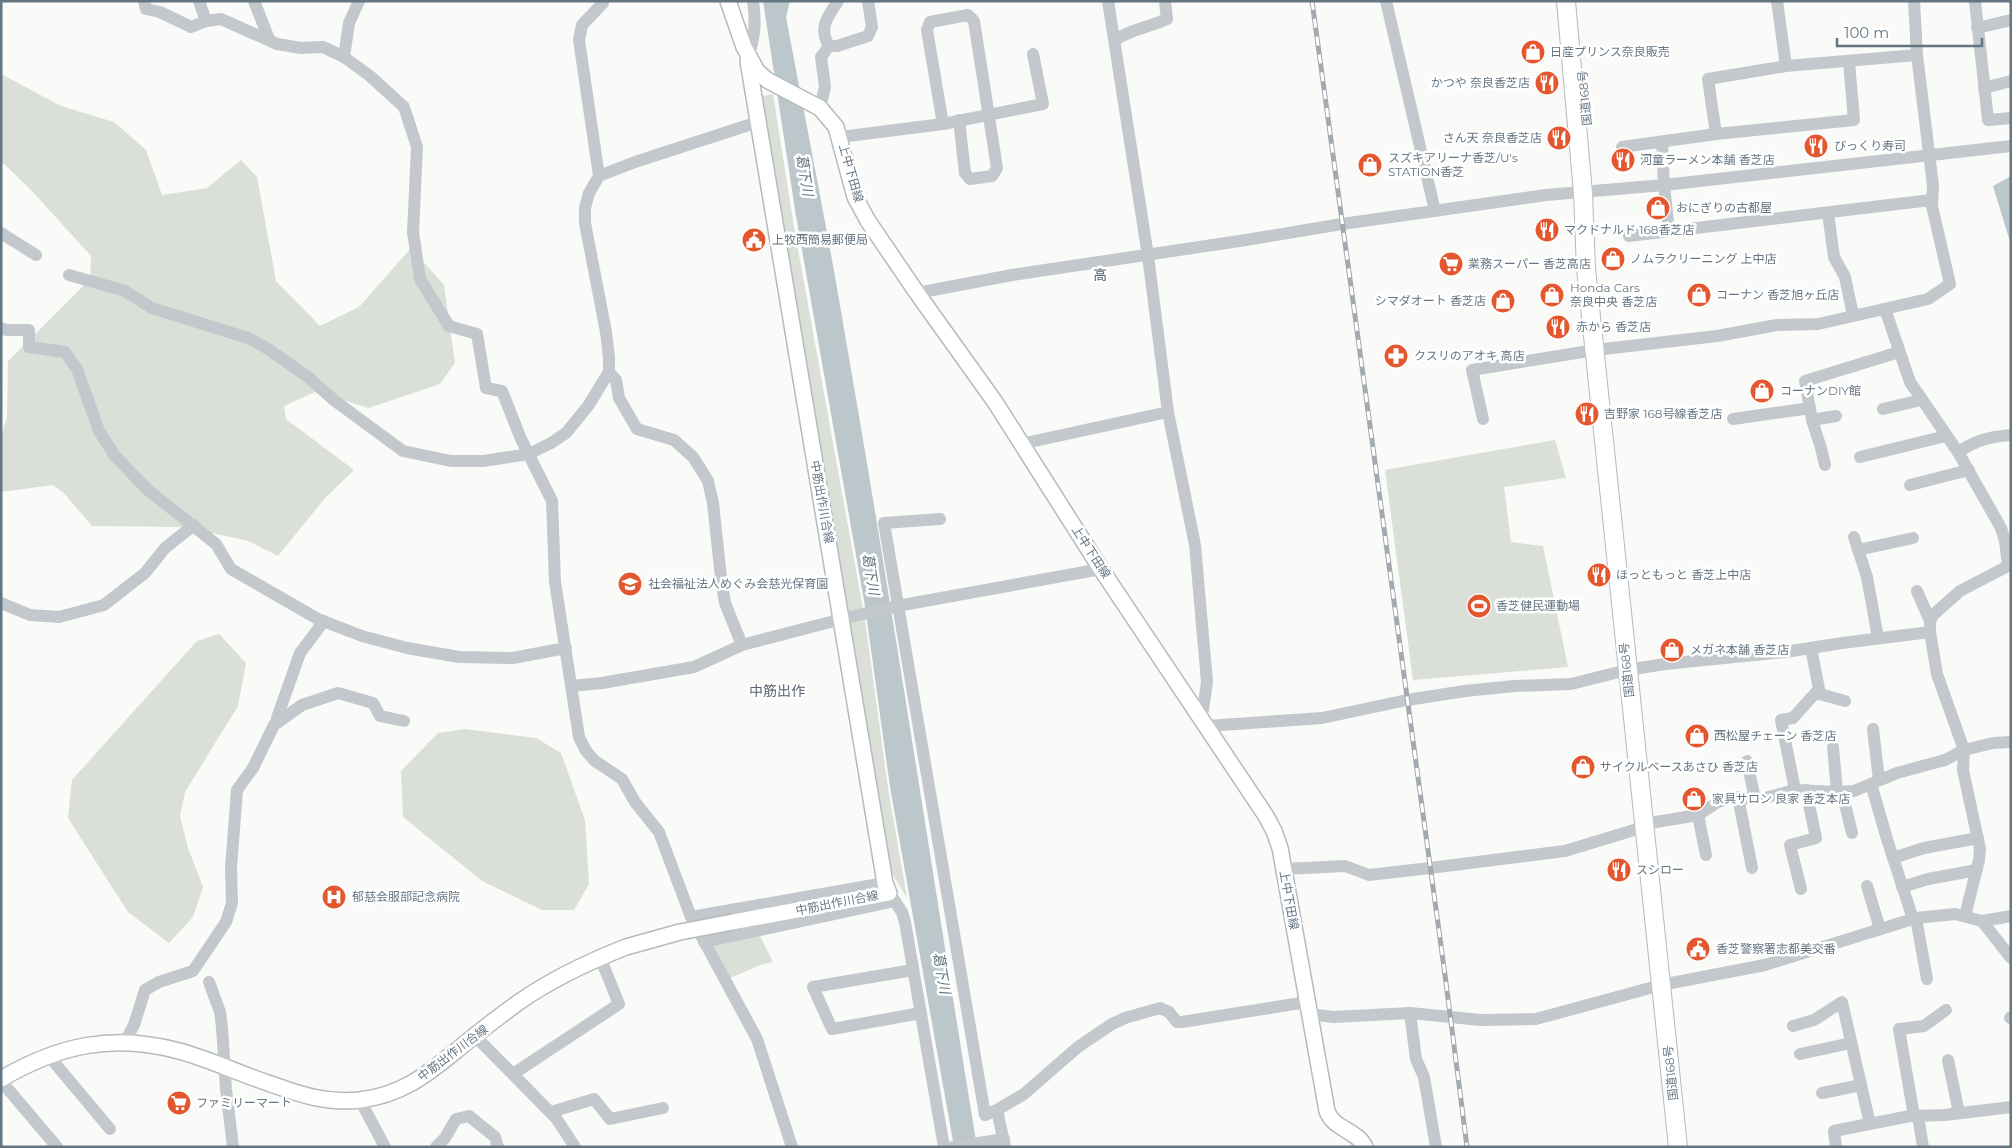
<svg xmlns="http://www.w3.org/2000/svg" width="2012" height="1148" font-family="Montserrat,'Noto Sans JP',sans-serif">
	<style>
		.green { fill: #dadfd7 }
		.water { fill: #bbc7cb }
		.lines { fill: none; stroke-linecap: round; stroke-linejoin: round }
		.major-casing { stroke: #b5babe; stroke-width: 18 }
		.highway-casing { stroke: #b4b9bd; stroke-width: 20 }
		.minor { stroke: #c3c8cc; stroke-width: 12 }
		.major { stroke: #fff; stroke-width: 15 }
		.highway { stroke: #fff; stroke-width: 18 }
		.rail-casing { stroke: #a2aab0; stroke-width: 5 }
		.rail { stroke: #fff; stroke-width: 3; stroke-dasharray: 9; stroke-linecap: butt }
		.major-bridge-casing { stroke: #b5babe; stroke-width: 18; stroke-linecap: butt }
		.major-bridge { stroke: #fff; stroke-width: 15 }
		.labels { text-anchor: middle; stroke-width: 5; stroke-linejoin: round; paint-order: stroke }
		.poi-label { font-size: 12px; fill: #657683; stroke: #fff; text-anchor: start }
		.street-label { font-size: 12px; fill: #657683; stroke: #fff }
		.water-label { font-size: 14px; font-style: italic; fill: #60757c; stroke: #fff }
		.neighbourhood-label { font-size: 14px; fill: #57646e; stroke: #fff }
	</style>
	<rect width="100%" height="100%" fill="#fafaf8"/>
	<g class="green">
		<path d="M1,74L61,106L114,122L146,150L162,195L207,188L241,160L257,177L276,281L320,326L359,307L411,248L444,285L455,363L440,384L369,408L315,392L284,406L286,419L354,470L325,498L278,556L248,541L185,527L92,526L64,493L53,485L1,492V436L7,417L8,361L90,279L91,256L31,190L1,161Z"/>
		<path d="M773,94L794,227L865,620L888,788L907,898L887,865L761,100L763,96Z"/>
		<path d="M1555,440L1566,478L1504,487L1511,542L1543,546L1568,667L1413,680L1385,470Z"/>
		<path d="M219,634L246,663L238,706L185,792L180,816L188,848L203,887L193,917L169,943L128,912L68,818L72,780L197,641Z"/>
		<path d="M465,729L536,738L561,753L585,820L589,884L574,910H542L482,881L403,817L401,771L438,733Z"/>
		<path d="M759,934L773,962L763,964L728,979L709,944Z"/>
	</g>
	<g class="water">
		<path d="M763,1H790L786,17C805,119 826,221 843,323C891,597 932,872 977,1147H954L890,787L865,606L796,216Z"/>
		<path d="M2011,176V245L1993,186Z"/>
	</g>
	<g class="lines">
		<defs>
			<g id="major">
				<path d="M728,1L744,47L757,71L767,80L820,108L836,127L855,197L868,221L917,293L995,402L1101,569L1266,816L1274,831L1280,848L1327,1111C1333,1129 1357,1130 1365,1147"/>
				<path d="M733,922L889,893L885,883L748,61"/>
				<path d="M1,1079C59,1045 113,1033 179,1051C209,1059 238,1073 268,1083C299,1094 326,1104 360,1100C401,1095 425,1076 456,1051C476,1034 497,1018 519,1002C552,979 588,962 626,947"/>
			</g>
			<path id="highway" d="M1566,1L1583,193L1586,269L1678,1147"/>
		</defs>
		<use href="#major" class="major-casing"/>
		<use href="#highway" class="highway-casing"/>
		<g class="minor">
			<path d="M144,1L146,9L160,12L191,27L206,21L221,19L277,44L301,48L323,47L344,57L370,76L404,107L417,147L413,232L420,279L449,326L477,334L486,388L502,391L521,439L552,501L555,582L579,737L586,751L595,761L622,779L635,802L659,832L691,917L757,1039L792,1147"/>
			<path d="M199,1L206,21"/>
			<path d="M254,1L269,39"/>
			<path d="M838,1C828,16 818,28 829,46H837L868,36L872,27L868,1"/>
			<path d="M1108,1L1148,256L1168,412L1195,545L1207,682L1203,710L1199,714"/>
			<path d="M1386,1L1435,211"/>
			<path d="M1777,1L1786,66"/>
			<path d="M1975,1L1988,120L2011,118"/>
			<path d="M1977,28L2011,20"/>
			<path d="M1115,40C1130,30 1149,27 1167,19L1165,1"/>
			<path d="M344,57L349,23L359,1"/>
			<path d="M748,57C755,38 756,22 753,1"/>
			<path d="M1984,88L2011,81"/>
			<path d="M820,108L825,87L821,57L829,46"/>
			<path d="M943,124L927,30L930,22L968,15L974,21L997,168L992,176L970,179L965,173L959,120"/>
			<path d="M1716,134L1708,79L1786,66L1917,55"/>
			<path d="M840,137L943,124L1043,104L1033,54"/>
			<path d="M1662,142L1664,185L1669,231"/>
			<path d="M1622,147L1716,134L1854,120L1849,62"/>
			<path d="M599,176L579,40L582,25L603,3V1"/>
			<path d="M1828,213L1834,257L1845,277L1853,315"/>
			<path d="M1,233L36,255"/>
			<path d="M1629,236L1931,200"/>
			<path d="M69,275L125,291L152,308L248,338L265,347L308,377L335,401L403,451L451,461H483L529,454L551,443L566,433L588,406L609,372V358L606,332L585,223V208L589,193L599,176L635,162L758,122"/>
			<path d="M917,293L1012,275L1246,240L1342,224L1546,195L1664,185L2011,146"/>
			<path d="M1885,309L1910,382L1958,452L2001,528L2005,541L2008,566L1960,591L1933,615L1930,621V632L1937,674L1964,750L1963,770L1980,849L1979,860L1965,916"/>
			<path d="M1,328L6,330H29V347L65,352L77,369L99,431L115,456L148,490L216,544L231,569L318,619L362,636L407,648L459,657L513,658L566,648"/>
			<path d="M609,372L616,380L619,398L637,429L674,440L693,457L708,481L713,503L721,578L725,603L742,645"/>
			<path d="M1883,409L1921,400"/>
			<path d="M1483,419L1472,370L1595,350L1717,336L1777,325L1818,324L1928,299L1950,284L1932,206L1933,186L1917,55L1914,1"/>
			<path d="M1733,419L1810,408"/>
			<path d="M1812,420L1836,416"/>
			<path d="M1021,444L1168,412"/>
			<path d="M1958,452C1977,440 1988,437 2011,435"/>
			<path d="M1860,457L1946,436"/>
			<path d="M1825,465L1821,448L1812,420L1805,381L1899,352"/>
			<path d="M1910,485L1969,470"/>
			<path d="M940,519L884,523L985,1115L997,1110L1005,1147"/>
			<path d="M1854,537L1867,577L1878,638"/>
			<path d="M1858,550L1913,538"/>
			<path d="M1917,591L1930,621"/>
			<path d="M1,603L30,615L59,617L104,605L145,573L165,548L194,525"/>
			<path d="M571,686L602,683L694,667L742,645L842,619L897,606L1101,569"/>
			<path d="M1816,693L1845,701"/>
			<path d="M278,722L277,718L300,653L324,621"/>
			<path d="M1207,726L1322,718L1407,700L1465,691L1514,686L1571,684L1627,670L1665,664L1785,652L1842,643L1930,632"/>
			<path d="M1873,729L1879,780"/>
			<path d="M1833,747L1837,792"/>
			<path d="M1747,761L1755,799"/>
			<path d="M1871,784L1887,839L1913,919"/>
			<path d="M1795,790L1781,720L1793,718L1819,689L1811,648"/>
			<path d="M1842,792L1852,833"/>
			<path d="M1738,797L1752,868"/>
			<path d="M1698,815L1706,855"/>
			<path d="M1644,824L1698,815L1718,802L1734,797L1761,799L1795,790L1837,792L1854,791L1897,773L1945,760L1964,750L1993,743L2011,742"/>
			<path d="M1893,858L1924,848L1978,838"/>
			<path d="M1284,869L1345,866L1369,875L1430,868L1565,851L1644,827"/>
			<path d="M1867,886L1880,929"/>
			<path d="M1902,887L1928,879L1977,870"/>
			<path d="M1801,889L1790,845L1816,838L1806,790"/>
			<path d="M889,893L902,912L905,922L944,1147"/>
			<path d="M691,917L885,883"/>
			<path d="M1916,918L1927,979"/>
			<path d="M1982,921L2011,958"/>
			<path d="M704,942L895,901"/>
			<path d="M913,970L813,987L832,1029L921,1013"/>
			<path d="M209,982L220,1012L222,1027L226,1089L233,1147"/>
			<path d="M1410,1013L1416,1059L1424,1077L1436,1147"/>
			<path d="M1310,1014L1333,1017L1410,1013L1481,1020L1536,1019L1661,985L1765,965L1916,918L1955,914L1982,921L2011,916"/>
			<path d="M2010,1018L2011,1017"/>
			<path d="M1793,1026L1814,1020L1842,1002L1870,1124"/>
			<path d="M475,1036L556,1118L575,1147"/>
			<path d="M125,1042L134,1025L145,990L159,982L193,971L226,922L232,903L231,868L237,790L253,768L274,725L302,705L338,693L373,703L380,716L404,721"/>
			<path d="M1800,1054L1851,1043"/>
			<path d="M48,1055L110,1129"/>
			<path d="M1948,1060L1959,1113"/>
			<path d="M513,1074L619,1004L600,957"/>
			<path d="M1,1081L57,1147"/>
			<path d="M1822,1093L1861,1085"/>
			<path d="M360,1100L385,1147"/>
			<path d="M997,1110L1024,1094L1078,1047L1112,1024L1125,1018L1160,1008L1169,1012L1177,1022H1182L1307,1002"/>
			<path d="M551,1112L594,1099L610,1119L663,1108"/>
			<path d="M1914,1116L1899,1029L1924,1026L1946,1010"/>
			<path d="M1918,1116L1923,1147"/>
			<path d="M436,1147L445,1138L456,1119L469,1116L495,1137L498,1147"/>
			<path d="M953,1147L1004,1139"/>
			<path d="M1836,1147L1834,1131L1910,1116L1945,1115L2011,1107"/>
		</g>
		<use href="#major" class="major"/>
		<use href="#highway" class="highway"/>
		<defs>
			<path id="rail" d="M1312,1L1445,975L1467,1147"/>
		</defs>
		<use href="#rail" class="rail-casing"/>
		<use href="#rail" class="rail"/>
		<defs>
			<path id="major-bridge" d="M626,947L680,932L733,922"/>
		</defs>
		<use href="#major-bridge" class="major-bridge-casing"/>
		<use href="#major-bridge" class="major-bridge"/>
	</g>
	<defs>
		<symbol id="shop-disc" viewBox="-11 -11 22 22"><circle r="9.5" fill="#e4572e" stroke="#fff"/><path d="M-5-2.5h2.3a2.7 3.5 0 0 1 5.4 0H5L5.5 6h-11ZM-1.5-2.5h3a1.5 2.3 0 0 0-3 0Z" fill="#fff"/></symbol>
		<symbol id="restaurant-disc" viewBox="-11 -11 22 22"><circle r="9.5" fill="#e4572e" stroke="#fff"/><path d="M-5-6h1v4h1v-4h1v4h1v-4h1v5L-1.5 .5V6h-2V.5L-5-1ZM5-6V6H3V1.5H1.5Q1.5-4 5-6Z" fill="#fff"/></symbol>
		<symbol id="civic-disc" viewBox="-11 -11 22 22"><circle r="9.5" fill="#e4572e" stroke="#fff"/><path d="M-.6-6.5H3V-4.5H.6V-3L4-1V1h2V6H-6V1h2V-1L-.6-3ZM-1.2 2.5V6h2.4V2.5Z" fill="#fff"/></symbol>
		<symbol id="supermarket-disc" viewBox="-11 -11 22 22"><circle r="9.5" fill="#e4572e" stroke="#fff"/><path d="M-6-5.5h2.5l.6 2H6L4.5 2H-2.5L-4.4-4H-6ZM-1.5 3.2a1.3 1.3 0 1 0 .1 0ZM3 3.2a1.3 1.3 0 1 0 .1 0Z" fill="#fff"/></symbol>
		<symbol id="pharmacy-disc" viewBox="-11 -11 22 22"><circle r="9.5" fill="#e4572e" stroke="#fff"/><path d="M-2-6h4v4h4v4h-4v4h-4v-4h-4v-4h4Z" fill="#fff"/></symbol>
		<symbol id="school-disc" viewBox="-11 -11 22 22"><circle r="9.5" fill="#e4572e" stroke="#fff"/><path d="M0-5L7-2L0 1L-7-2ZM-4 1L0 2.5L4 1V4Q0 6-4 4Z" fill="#fff"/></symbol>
		<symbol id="stadium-disc" viewBox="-11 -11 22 22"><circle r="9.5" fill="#e4572e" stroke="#fff"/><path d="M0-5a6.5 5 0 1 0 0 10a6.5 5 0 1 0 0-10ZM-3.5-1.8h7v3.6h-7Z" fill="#fff"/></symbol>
		<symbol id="hospital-disc" viewBox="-11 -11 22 22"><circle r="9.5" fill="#e4572e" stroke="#fff"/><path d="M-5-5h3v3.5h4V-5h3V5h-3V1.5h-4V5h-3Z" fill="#fff"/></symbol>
	</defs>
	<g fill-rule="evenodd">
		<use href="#shop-disc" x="1519" y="38" width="28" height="28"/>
		<use href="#restaurant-disc" x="1533" y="69" width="28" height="28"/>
		<use href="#restaurant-disc" x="1545" y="124" width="28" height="28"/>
		<use href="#restaurant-disc" x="1802" y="132" width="28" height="28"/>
		<use href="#restaurant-disc" x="1609" y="146" width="28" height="28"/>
		<use href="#shop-disc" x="1356" y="151" width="28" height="28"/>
		<use href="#shop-disc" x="1644" y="194" width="28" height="28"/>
		<use href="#restaurant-disc" x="1533" y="216" width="28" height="28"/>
		<use href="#civic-disc" x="740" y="226" width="28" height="28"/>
		<use href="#shop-disc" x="1599" y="245" width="28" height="28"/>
		<use href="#supermarket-disc" x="1437" y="250" width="28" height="28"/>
		<use href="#shop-disc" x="1538" y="281" width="28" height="28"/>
		<use href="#shop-disc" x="1685" y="281" width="28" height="28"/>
		<use href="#shop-disc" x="1489" y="287" width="28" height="28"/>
		<use href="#restaurant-disc" x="1544" y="313" width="28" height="28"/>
		<use href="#pharmacy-disc" x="1382" y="342" width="28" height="28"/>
		<use href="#shop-disc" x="1748" y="377" width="28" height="28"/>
		<use href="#restaurant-disc" x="1573" y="400" width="28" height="28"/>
		<use href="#restaurant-disc" x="1585" y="561" width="28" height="28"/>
		<use href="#school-disc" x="616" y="570" width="28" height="28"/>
		<use href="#stadium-disc" x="1465" y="592" width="28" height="28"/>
		<use href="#shop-disc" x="1658" y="636" width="28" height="28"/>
		<use href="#shop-disc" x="1683" y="722" width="28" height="28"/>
		<use href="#shop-disc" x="1569" y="753" width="28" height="28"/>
		<use href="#shop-disc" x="1680" y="785" width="28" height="28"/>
		<use href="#restaurant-disc" x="1605" y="856" width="28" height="28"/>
		<use href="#hospital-disc" x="320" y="883" width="28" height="28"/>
		<use href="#civic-disc" x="1684" y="935" width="28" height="28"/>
		<use href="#supermarket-disc" x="165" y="1089" width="28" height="28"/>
	</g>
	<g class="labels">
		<g class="poi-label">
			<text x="1550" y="56">日産プリンス奈良販売</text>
			<text x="1530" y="87" text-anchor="end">かつや 奈良香芝店</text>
			<text x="1542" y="142" text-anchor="end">さん天 奈良香芝店</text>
			<text x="1834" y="150">びっくり寿司</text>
			<text x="1388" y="162">スズキアリーナ香芝/U's<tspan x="1388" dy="14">STATION香芝</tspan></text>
			<text x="1640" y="164">河童ラーメン本舗 香芝店</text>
			<text x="1676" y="212">おにぎりの古都屋</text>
			<text x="1564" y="234">マクドナルド 168香芝店</text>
			<text x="772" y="244">上牧西簡易郵便局</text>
			<text x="1630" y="263">ノムラクリーニング 上中店</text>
			<text x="1468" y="268">業務スーパー 香芝高店</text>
			<text x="1570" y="292">Honda Cars<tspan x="1570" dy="14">奈良中央 香芝店</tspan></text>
			<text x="1716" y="299">コーナン 香芝旭ヶ丘店</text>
			<text x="1486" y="305" text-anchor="end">シマダオート 香芝店</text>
			<text x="1576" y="331">赤から 香芝店</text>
			<text x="1414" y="360">クスリのアオキ 高店</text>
			<text x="1780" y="395">コーナンDIY館</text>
			<text x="1604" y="418">吉野家 168号線香芝店</text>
			<text x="1616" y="579">ほっともっと 香芝上中店</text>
			<text x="648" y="588">社会福祉法人めぐみ会慈光保育園</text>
			<text x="1496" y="610">香芝健民運動場</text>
			<text x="1690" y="654">メガネ本舗 香芝店</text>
			<text x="1714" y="740">西松屋チェーン 香芝店</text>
			<text x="1600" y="771">サイクルベースあさひ 香芝店</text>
			<text x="1712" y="803">家具サロン 良家 香芝本店</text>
			<text x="1636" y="874">スシロー</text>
			<text x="352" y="901">郁慈会服部記念病院</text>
			<text x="1716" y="953">香芝警察署志都美交番</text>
			<text x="196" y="1107">ファミリーマート</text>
		</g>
		<g class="street-label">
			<text transform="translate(1585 98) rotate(-95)" y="4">国道168号</text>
			<text transform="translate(851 173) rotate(74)" y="4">上中下田線</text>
			<text transform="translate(822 502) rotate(80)" y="4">中筋出作川合線</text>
			<text transform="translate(1091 552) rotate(57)" y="4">上中下田線</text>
			<text transform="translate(1627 670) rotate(-96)" y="4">国道168号</text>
			<text transform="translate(1289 900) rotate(80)" y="4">上中下田線</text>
			<text transform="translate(837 903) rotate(-11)" y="4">中筋出作川合線</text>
			<text transform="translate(453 1053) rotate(-37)" y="4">中筋出作川合線</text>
			<text transform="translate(1671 1073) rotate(-96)" y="4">国道168号</text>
		</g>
		<g class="water-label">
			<text transform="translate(805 175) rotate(81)" y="5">葛下川</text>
			<text transform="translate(871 574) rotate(81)" y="5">葛下川</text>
			<text transform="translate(942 973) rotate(80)" y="5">葛下川</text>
		</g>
		<g class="neighbourhood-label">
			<text x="1100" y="280">高</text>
			<text x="777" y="696">中筋出作</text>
		</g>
	</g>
	<rect width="2012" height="1148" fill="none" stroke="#657683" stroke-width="5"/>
	<path d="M1837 38v8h145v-8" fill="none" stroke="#657683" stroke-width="2.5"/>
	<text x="1844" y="38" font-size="15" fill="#657683" stroke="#ffffff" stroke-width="4" paint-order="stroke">100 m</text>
</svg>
